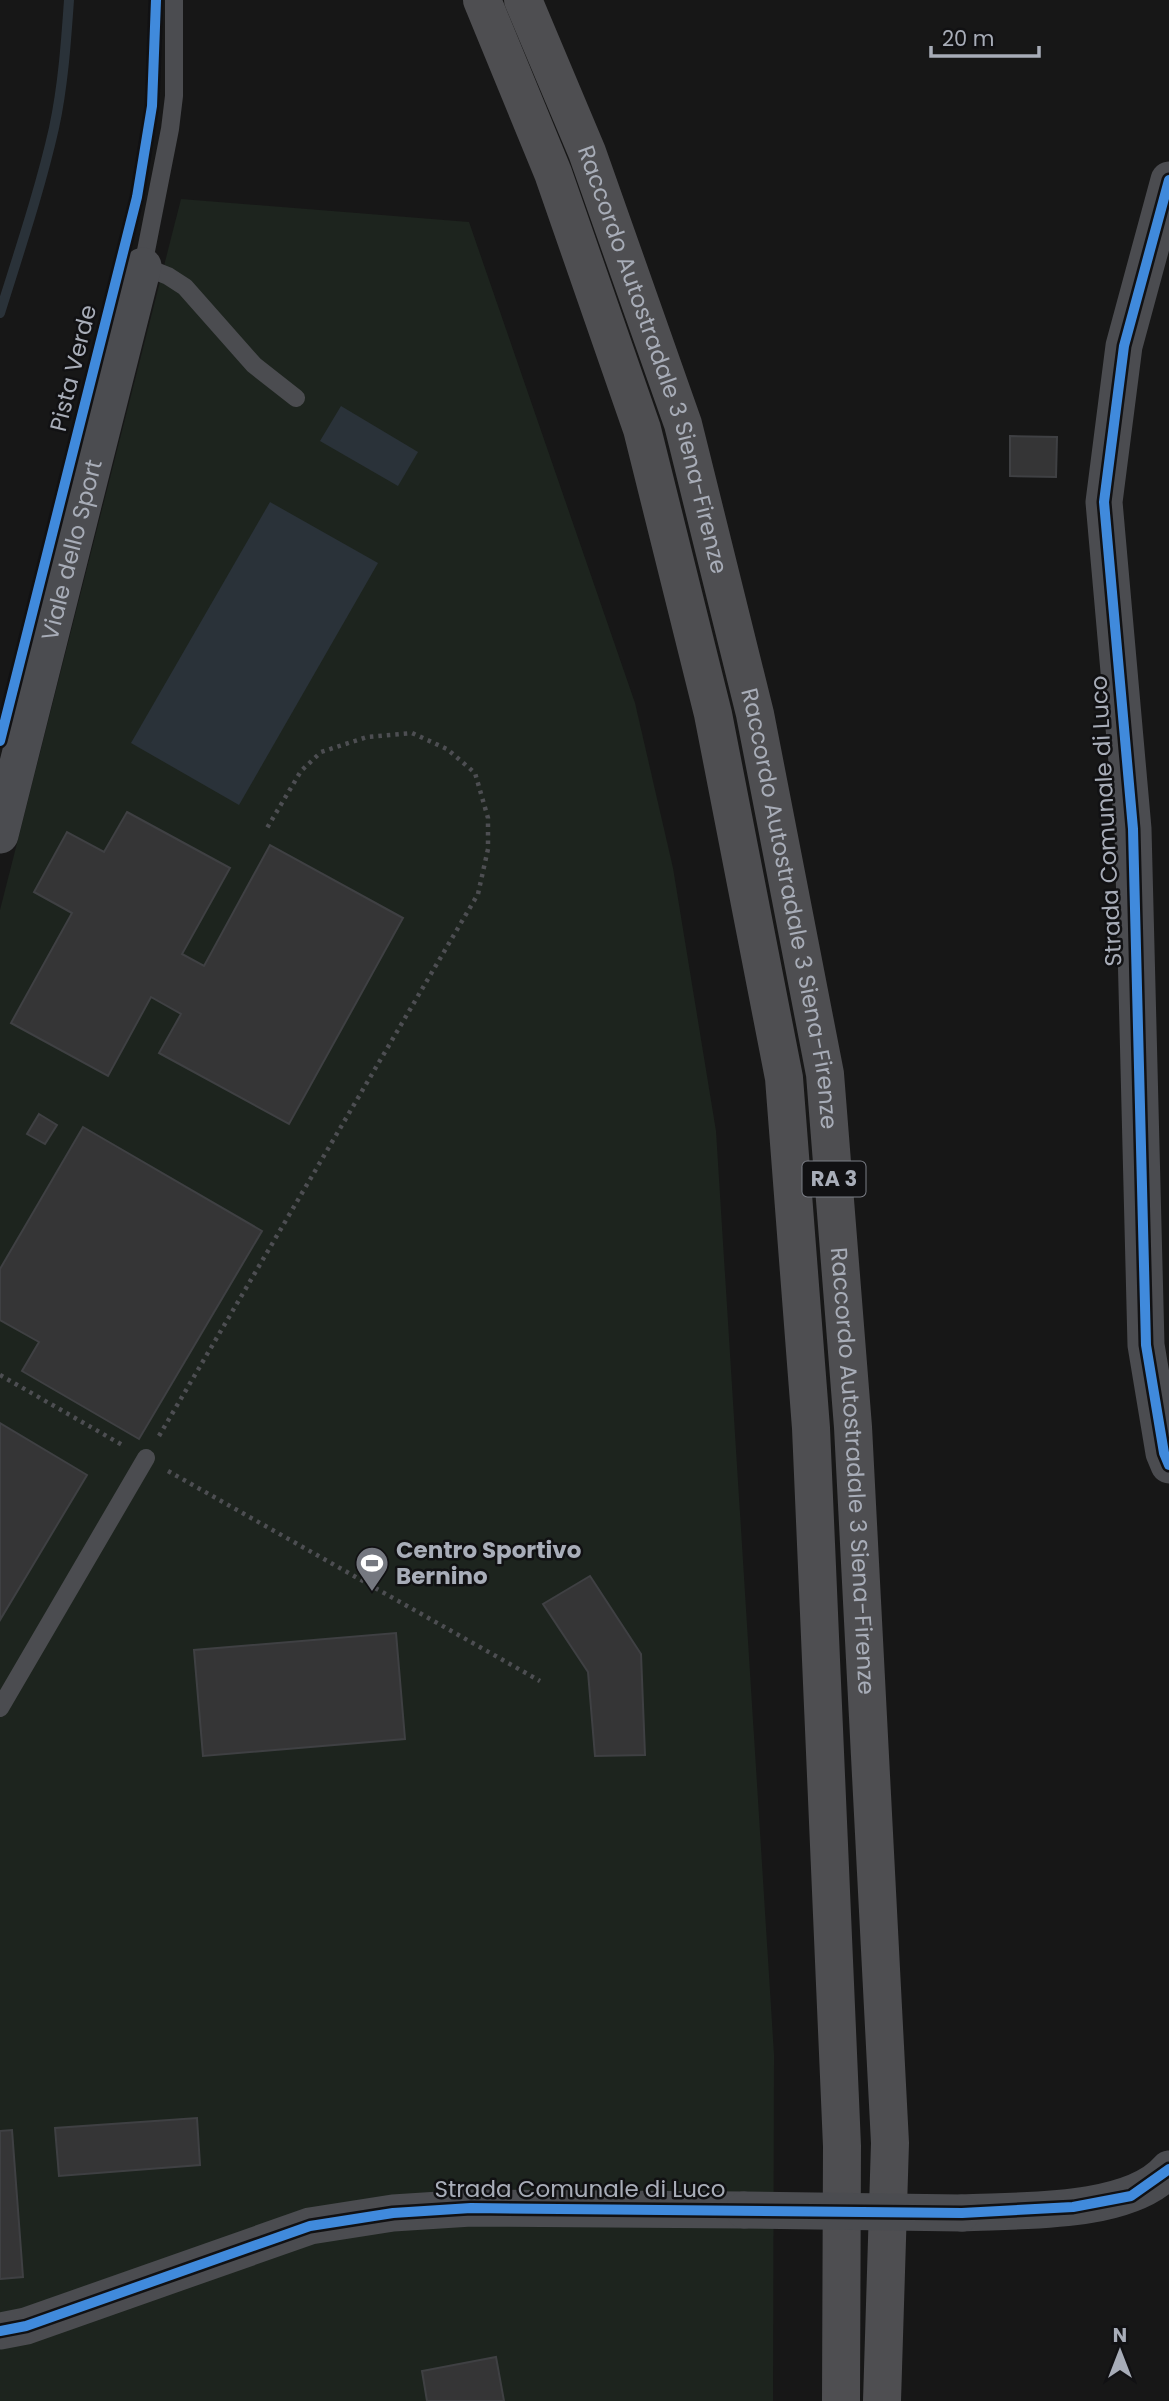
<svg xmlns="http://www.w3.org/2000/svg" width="1169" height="2401" font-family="Poppins,sans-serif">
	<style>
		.green { fill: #1d241e }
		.water { fill: #2a3239 }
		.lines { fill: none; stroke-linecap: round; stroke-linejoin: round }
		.stream { stroke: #2a3239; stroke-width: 10 }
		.building { fill: #353536; stroke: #3f4043; stroke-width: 2 }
		.path { stroke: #4d4e52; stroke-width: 4.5; stroke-dasharray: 3.5 5; stroke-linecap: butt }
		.service { stroke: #4b4c50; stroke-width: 18 }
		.minor { stroke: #4b4c50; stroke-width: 37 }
		.motorway { stroke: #4e4e51; stroke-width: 38 }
		.minor-bridge { stroke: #4b4c50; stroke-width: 37 }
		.cycleway-casing { stroke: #111113; stroke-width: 15 }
		.cycleway { stroke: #408adc; stroke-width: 10 }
		.labels { text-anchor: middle; stroke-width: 5; stroke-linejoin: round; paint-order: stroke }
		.shield { fill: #111113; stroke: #7b7e86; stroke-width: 2 }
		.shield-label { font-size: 21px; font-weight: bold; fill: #a8adb8 }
		.street-label { font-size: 23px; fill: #a8adb8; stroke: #111113 }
		.poi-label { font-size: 23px; font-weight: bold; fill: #a8adb8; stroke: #111113; text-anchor: start }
	</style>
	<rect width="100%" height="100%" fill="#171717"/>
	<path class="green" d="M181,199L469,222L635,703L673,868L716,1131L774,2055L773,2401H0V910Z"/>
	<g class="water">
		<path d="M341,406L418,452L398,486L320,441Z"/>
		<path d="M270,502L378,563L239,805L131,743Z"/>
	</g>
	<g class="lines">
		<path class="stream" d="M0,313C19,252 40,190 54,128C63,86 66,43 69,0"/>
	</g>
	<g class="building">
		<path d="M1010,436L1057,437L1056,477L1010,476Z"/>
		<path d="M127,812L230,868L182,954L204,966L270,845L403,918L289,1124L159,1053L181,1014L151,997L108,1076L11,1023L72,913L34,892L67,832L104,852Z"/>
		<path d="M39,1114L57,1125L45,1144L27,1134Z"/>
		<path d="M83,1127L262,1231L139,1439L22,1371L39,1342L0,1320V1269Z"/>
		<path d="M0,1423L87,1475L0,1620Z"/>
		<path d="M590,1576L641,1654L645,1755L595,1756L588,1672L543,1604Z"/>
		<path d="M396,1633L405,1739L203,1756L194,1650Z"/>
		<path d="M197,2118L200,2165L59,2176L55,2128Z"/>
		<path d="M12,2130L23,2277L0,2279V2131Z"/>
		<path d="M496,2357L504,2401H427L422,2371Z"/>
	</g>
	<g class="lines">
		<g class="path">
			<path d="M0,1375L124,1446"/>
			<path d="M159,1436L478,894L488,849V818L475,773L447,749L412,733L367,737L321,752L301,771L267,828"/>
			<path d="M168,1471L540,1681"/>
		</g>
		<g class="service">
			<path d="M174,0V96L170,129L143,266L168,276L185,287L254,365L296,398"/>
			<path d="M0,1708L146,1458"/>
		</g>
		<g class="minor">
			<path d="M1169,180L1124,346L1104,502L1133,829L1146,1345L1164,1453L1169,1465"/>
			<path id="s1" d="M0,835L143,266"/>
			<path d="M962,2213C1018,2210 1130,2215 1169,2169"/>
			<path d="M0,2331L26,2326L310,2226L393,2213L471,2208L744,2210"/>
		</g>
		<g class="motorway">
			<path d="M482,0L553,173L642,429L713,714L784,1078L811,1428L842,2146L841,2401"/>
			<path id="s2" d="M523,0L587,152L683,424L755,714L825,1074L853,1427L890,2143L882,2401"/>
		</g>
		<path class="minor-bridge" d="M744,2210L962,2213"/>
		<defs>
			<g id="cycleway">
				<path d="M1169,180L1124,346L1104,502L1133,829L1146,1345L1164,1453L1169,1465"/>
				<path d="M0,741L137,197L152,106L156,0"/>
				<path d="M0,2331L26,2326L310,2226L393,2213L471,2208L962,2213L1073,2207L1131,2196L1169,2169"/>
			</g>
		</defs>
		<use href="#cycleway" class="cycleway-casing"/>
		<use href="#cycleway" class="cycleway"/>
	</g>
	<defs>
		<symbol id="stadium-pin" viewBox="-11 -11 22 30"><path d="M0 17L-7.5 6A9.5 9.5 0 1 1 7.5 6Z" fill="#757880" stroke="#111113"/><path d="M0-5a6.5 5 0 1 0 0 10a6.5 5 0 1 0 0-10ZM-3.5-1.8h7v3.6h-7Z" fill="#fff"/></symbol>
	</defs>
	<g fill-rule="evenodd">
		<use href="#stadium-pin" x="353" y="1544" width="38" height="52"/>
	</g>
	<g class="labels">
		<rect class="shield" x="802.5" y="1161.5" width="63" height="35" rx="5"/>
		<g class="shield-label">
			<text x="834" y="1186">RA 3</text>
		</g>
		<g class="street-label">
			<text dy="8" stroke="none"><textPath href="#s2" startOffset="383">Raccordo Autostradale 3 Siena-Firenze</textPath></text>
			<text transform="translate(73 368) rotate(-76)" y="8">Pista Verde</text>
			<text dy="8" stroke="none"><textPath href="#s1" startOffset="294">Viale dello Sport</textPath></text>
			<text transform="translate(1106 821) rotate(-93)" y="8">Strada Comunale di Luco</text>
			<text dy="8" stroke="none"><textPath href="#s2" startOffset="950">Raccordo Autostradale 3 Siena-Firenze</textPath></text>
			<text dy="8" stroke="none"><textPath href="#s2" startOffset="1517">Raccordo Autostradale 3 Siena-Firenze</textPath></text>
			<text x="580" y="2197">Strada Comunale di Luco</text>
		</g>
		<g class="poi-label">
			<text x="396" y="1558">Centro Sportivo<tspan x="396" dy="26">Bernino</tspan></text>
		</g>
	</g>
	<g transform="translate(1120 2352)" stroke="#111113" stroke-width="5" paint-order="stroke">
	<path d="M0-5L12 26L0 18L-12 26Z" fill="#a8adb8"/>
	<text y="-10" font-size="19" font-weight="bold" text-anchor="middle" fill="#a8adb8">N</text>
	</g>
	<path d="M931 46v10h108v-10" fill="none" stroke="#a8adb8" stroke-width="3.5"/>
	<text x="942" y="46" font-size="21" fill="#a8adb8" stroke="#111113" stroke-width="5" paint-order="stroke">20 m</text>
</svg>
